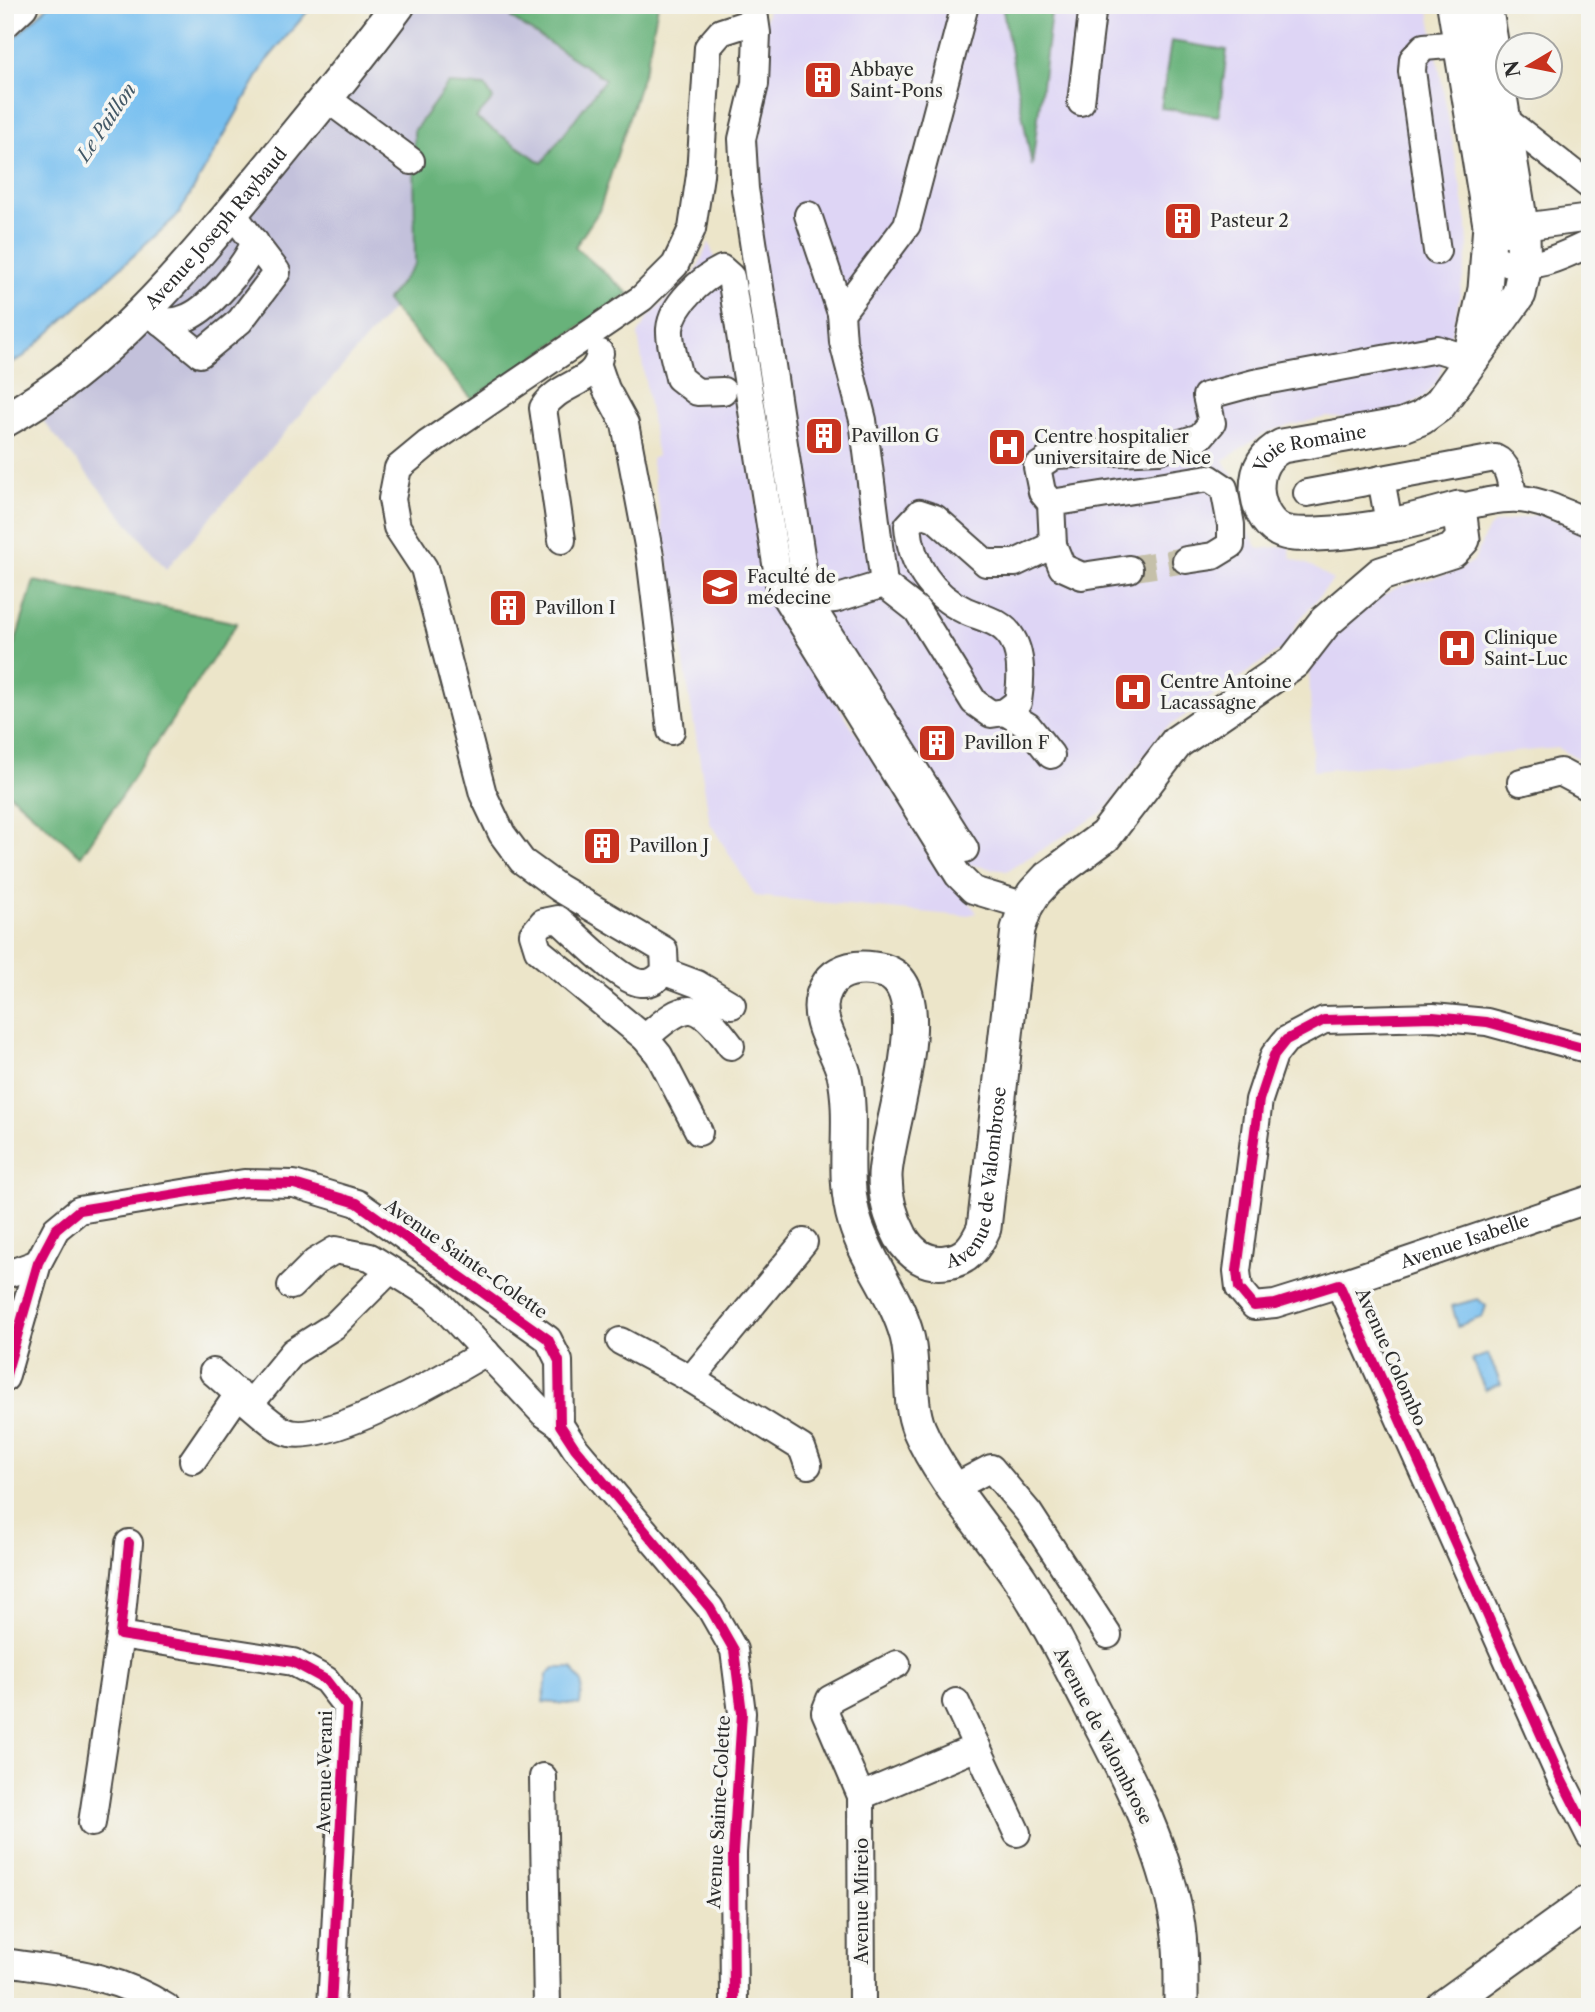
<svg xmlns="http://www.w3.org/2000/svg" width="1595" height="2012" font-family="'Libre Caslon Text',serif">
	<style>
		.built { fill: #ded5f5 }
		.industrial { fill: #c3c1db }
		.forest { fill: #68b27a; stroke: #4a6e52; stroke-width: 2 }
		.water { fill: #78c0f0; stroke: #52768e; stroke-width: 2 }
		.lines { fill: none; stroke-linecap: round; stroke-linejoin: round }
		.minor-tunnel { stroke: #c5c0a9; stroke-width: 26; stroke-dasharray: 26 13; stroke-linecap: butt }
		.minor-casing { stroke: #484743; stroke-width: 30 }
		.major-casing { stroke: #484743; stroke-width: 37 }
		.minor { stroke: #fff; stroke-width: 26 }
		.major { stroke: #fff; stroke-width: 33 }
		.cycleway-casing { stroke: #f6f6f2; stroke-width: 15 }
		.cycleway { stroke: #d6006c; stroke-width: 10 }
		.labels { text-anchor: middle; stroke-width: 7; stroke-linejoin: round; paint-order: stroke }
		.poi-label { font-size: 18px; fill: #2b2b2b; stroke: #f6f6f2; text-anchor: start }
		.street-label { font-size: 18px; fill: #2b2b2b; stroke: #f6f6f2 }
		.water-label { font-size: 19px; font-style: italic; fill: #425866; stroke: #f6f6f2 }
	</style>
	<rect width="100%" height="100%" fill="#f6f6f2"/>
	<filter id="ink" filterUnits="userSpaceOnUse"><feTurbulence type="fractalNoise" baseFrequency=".0143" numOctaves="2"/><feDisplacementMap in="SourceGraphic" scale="14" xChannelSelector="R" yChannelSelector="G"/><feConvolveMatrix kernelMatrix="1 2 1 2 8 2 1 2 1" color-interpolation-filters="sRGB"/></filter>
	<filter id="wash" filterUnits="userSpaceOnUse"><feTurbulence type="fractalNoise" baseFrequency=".00686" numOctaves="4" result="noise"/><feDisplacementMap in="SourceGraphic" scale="28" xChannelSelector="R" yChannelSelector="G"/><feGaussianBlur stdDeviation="1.57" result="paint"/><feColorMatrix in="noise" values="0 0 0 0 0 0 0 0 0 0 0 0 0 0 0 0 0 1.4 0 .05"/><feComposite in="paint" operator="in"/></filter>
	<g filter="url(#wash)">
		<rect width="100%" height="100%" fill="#ece5c9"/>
		<g class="built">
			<path d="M769,5H1428L1467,223L1468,251L1456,315L1438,381L1424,397L1403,409L1349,418L1327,417L1287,426L1265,433L1224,460L1236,482L1244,525L1259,549L1289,546L1291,558L1313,567L1333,580L1297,623L1287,645L1161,732L1106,810L1007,871L965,864L790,592L732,156Z"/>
			<path d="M709,242L724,289L771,602L906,810L977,913L963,916L755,896L710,823L651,459L657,456L638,335L648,317L695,273Z"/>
			<path d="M1539,514L1590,534V764L1557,748L1313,771L1309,668L1333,636L1372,601L1398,587L1451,573L1474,561L1487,530L1494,524Z"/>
		</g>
		<path class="industrial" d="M407,5H632L611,71L531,186L429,267L166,569L43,421L145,332Z"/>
		<g class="forest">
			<path d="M519,5H658L647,62L599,211L575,247L629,294L472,399L386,301L415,264L414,131L448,84L485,86L493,99L476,118L542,163L605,79L511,18Z"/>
			<path d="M1002,5H1052L1032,166Z"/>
			<path d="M1171,41L1227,50L1219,116L1161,108Z"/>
			<path d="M34,581L237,623L81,856L5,790V676Z"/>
		</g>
		<g class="water">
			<path d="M49,5H313L267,60L179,214L23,357L5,366V47Z"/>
			<path d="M1478,1299L1486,1306L1482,1317L1458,1326L1452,1306Z"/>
			<path d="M1488,1354L1501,1384L1485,1390L1472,1360Z"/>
			<path d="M554,1668H572L582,1683L580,1705L543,1702L547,1675Z"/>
		</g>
	</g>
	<g filter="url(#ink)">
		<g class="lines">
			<path class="minor-tunnel" d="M1129,569L1186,560"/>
			<defs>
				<g id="minor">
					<path d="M753,5L757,33L755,84L742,139L745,189L808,601L835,599L884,584L917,610L974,702L991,714L1005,712L1018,702C1021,682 1023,656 1012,638C1002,621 982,618 966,611C931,595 911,564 908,526L920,513L935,518L986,563H1015L1053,545L1051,503L1042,492L1037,467L1055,455L1159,450L1200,437L1212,423L1206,396L1254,383L1437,349L1470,359"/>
					<path d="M326,98L411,161"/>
					<path d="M1081,102L1093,5"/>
					<path d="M1498,114L1590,186"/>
					<path d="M808,215L841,313"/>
					<path d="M1506,233L1522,227L1590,218"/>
					<path d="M1437,251L1412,71L1413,59L1424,47L1471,43L1477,49"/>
					<path d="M1490,254C1519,278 1560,258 1590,243"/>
					<path d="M145,309L200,354L240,321L277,272L232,213"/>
					<path d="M161,322C168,321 177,322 183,319C209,311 245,266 255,242"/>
					<path d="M598,366L606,389L625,424L650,556L671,731"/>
					<path d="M723,391L697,392L679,378C676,363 669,344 670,329C672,305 701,279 722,269L731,277L780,589L958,875L973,890L1026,906"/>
					<path d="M1381,479L1390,528"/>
					<path d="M1307,493L1495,458C1509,464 1511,482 1513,497"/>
					<path d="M1051,503L1209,478L1224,488L1231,525V545L1213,556L1186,560"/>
					<path d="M1459,508C1522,491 1531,498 1590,523"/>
					<path d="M562,540L543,408C560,381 596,385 600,353"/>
					<path d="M1053,545L1062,567L1082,576L1129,569"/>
					<path d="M884,584L863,420L843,342L841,313L907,225L965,5"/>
					<path d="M808,601L965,849"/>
					<path d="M1005,712L1028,726L1051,755"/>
					<path d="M1521,782L1560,772L1590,788"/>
					<path d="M665,972L697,984L732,1005"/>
					<path d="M645,1038L659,1055L699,1132"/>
					<path d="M731,1046C697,1000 688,999 645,1038L538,950L533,934L543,922L558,919C576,934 619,981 641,983C652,984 657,979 665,972L664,950L559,888L522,861L502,834L483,794L424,568L397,527L392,499L398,468L427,444L642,298L675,265L692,229L700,175L708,47L721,32L755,21"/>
					<path d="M1590,1050L1487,1022L1433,1017L1324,1020L1286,1040L1274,1055L1259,1100L1237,1271L1239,1288L1254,1306L1275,1304L1339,1284L1560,1777L1590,1836"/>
					<path d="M804,1242L691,1379L802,1448L808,1465"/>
					<path d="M5,1275L38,1263"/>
					<path id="s1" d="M1339,1284L1590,1199"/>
					<path d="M291,1286L315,1262L335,1250L370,1257L434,1297L543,1413L560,1425"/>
					<path d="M620,1341L691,1379"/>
					<path d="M213,1372C230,1386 268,1423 284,1431C321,1450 451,1373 486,1352"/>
					<path d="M5,1378L38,1263L56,1229L79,1210L244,1183L294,1184L357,1203L548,1339L559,1361L560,1425L575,1448L710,1608L734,1650L742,1713L733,1853L734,2007"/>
					<path d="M251,1403L293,1352L334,1326L390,1270"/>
					<path d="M193,1460L239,1393"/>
					<path d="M955,1487L991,1468L1029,1513L1108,1635"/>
					<path d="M129,1543L120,1635L293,1662L326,1680L347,1707L331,2007"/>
					<path d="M956,1702L977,1747"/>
					<path d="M543,1777L547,2007"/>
					<path d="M861,1796L977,1747L1017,1833"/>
					<path d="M92,1823L120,1635"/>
					<path d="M5,1962C64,1971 115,1974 166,2007"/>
					<path d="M862,2007L861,1796L825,1712L830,1699L897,1664"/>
				</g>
				<g id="major">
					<path d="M1454,5L1490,225L1485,289L1471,353"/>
					<path d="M5,20L21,5"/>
					<path id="s2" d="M5,420C113,361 195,257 272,164C315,111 358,60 398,5"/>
					<path id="s3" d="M1181,2007C1181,1973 1182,1938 1174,1905C1158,1833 1123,1768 1089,1703C1067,1661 1046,1618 1020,1579C989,1533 940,1479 919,1429C907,1399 915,1366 907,1336C896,1295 867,1262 855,1222C840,1172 855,1123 844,1074C838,1051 821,1031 821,1007C821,995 828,980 839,974C853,966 869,967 884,971C941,988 885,1134 885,1177C885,1199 891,1218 901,1237C911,1254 927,1265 946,1262C967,1260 976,1246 984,1228L1018,929L1026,906L1034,893L1048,878L1105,836L1177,742L1294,662L1325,622L1381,574L1452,551L1463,539L1459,508C1409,522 1369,532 1316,534C1304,534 1291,536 1279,530C1265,522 1258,505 1257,489C1257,469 1264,455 1282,446L1403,425L1421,418L1439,405L1519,294L1524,271L1523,237L1485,5"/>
					<path d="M1443,2007L1590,1901"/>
				</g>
			</defs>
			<use href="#minor" class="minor-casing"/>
			<use href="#major" class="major-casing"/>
			<use href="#minor" class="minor"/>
			<use href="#major" class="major"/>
			<defs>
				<g id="cycleway">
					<path d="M1590,1050L1487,1022L1433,1017L1324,1020L1286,1040L1274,1055L1259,1100L1237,1271L1239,1288L1254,1306L1275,1304L1339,1284L1560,1777L1590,1836"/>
					<path d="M5,1378L38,1263L56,1229L79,1210L244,1183L294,1184L357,1203L548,1339L559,1361L560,1425L575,1448L710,1608L734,1650L742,1713L733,1853L734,2007"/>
					<path d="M129,1543L120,1635L293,1662L326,1680L347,1707L331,2007"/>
				</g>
			</defs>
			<use href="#cycleway" class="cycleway-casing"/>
			<use href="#cycleway" class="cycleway"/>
		</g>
	</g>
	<defs>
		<symbol id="building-square" viewBox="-11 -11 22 22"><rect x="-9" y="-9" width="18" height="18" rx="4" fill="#c8321e" stroke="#f6f6f2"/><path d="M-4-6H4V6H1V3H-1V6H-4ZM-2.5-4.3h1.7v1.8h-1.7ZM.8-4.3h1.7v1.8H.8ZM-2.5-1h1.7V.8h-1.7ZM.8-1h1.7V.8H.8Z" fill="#fff"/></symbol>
		<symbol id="hospital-square" viewBox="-11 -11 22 22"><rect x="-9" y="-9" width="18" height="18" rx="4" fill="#c8321e" stroke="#f6f6f2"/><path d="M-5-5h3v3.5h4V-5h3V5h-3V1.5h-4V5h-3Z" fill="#fff"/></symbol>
		<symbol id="university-square" viewBox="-11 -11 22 22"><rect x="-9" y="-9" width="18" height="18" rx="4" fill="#c8321e" stroke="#f6f6f2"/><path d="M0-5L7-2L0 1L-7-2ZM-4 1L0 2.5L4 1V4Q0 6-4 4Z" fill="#fff"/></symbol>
	</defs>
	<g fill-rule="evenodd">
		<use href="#building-square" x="801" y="58" width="44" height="44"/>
		<use href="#building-square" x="1161" y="199" width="44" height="44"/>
		<use href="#building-square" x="802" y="414" width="44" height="44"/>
		<use href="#hospital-square" x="985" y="425" width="44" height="44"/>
		<use href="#university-square" x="698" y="565" width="44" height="44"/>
		<use href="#building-square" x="486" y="586" width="44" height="44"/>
		<use href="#hospital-square" x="1435" y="626" width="44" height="44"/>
		<use href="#hospital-square" x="1111" y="670" width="44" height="44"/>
		<use href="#building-square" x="915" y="721" width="44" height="44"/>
		<use href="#building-square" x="580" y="824" width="44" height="44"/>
	</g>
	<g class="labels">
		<g class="poi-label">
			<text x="850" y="76">Abbaye<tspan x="850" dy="21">Saint-Pons</tspan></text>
			<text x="1210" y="227">Pasteur 2</text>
			<text x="851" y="442">Pavillon G</text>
			<text x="1034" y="443">Centre hospitalier<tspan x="1034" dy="21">universitaire de Nice</tspan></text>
			<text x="747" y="583">Faculté de<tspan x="747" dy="21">médecine</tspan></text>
			<text x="535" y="614">Pavillon I</text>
			<text x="1484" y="644">Clinique<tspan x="1484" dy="21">Saint-Luc</tspan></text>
			<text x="1160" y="688">Centre Antoine<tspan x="1160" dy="21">Lacassagne</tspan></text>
			<text x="964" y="749">Pavillon F</text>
			<text x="629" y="852">Pavillon J</text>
		</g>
		<g class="street-label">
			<text dy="6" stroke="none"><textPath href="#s2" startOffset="287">Avenue Joseph Raybaud</textPath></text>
			<text dy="6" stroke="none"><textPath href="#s3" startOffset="2809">Voie Romaine</textPath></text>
			<text dy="6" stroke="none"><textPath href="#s3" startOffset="1605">Avenue de Valombrose</textPath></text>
			<text dy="6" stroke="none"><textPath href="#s1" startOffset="133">Avenue Isabelle</textPath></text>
			<text transform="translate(466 1259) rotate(35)" y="6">Avenue Sainte-Colette</text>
			<text transform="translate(1391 1357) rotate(66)" y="6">Avenue Colombo</text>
			<text transform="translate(1103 1736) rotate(63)" y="6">Avenue de Valombrose</text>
			<text transform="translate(325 1772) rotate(-89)" y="6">Avenue Verani</text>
			<text transform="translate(719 1812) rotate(-87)" y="6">Avenue Sainte-Colette</text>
			<text transform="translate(862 1901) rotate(-90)" y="6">Avenue Mireio</text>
		</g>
		<g class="water-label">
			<text transform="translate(106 122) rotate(-56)" y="7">Le Paillon</text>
		</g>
	</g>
	<rect width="1595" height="2012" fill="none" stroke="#f6f6f2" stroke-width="28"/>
	<g transform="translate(1529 66) rotate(260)"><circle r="33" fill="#f6f6f2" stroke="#a5a5a2" stroke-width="2"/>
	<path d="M0-5L12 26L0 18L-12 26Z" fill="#c8321e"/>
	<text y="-10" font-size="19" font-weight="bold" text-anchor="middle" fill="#2b2b2b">N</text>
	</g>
</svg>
